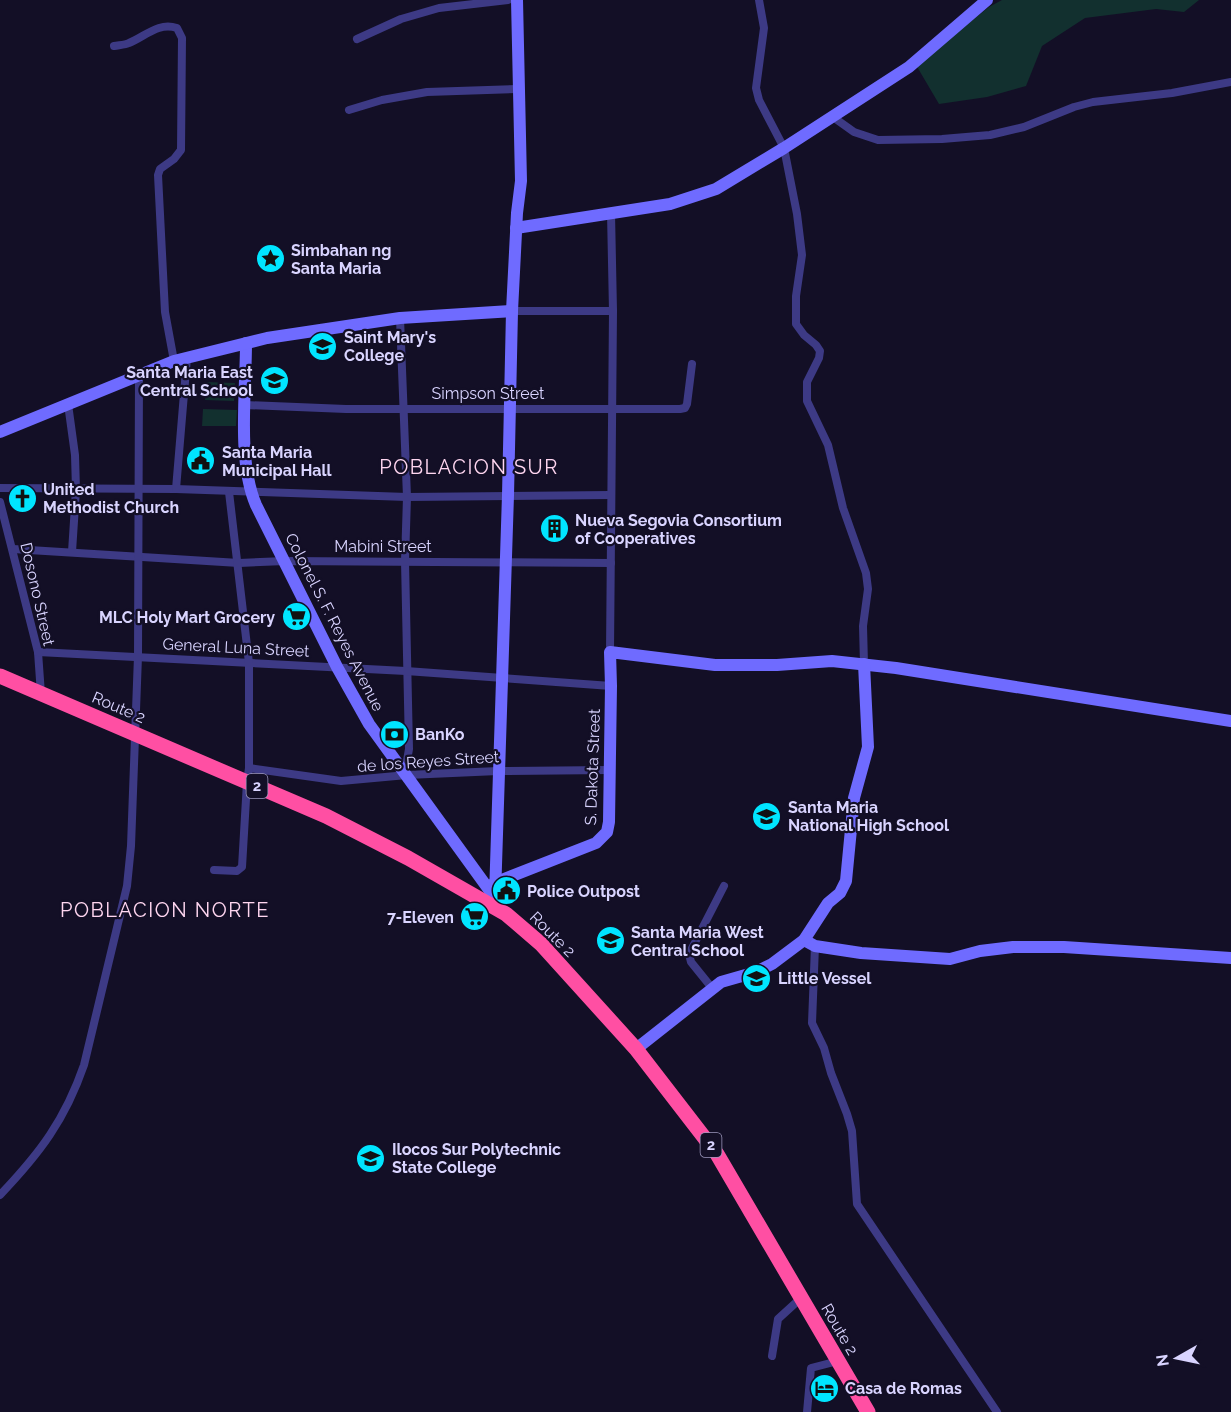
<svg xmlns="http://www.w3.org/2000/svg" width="1231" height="1412" font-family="Raleway,sans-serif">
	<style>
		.green { fill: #12302f }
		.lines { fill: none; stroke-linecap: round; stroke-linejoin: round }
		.street { stroke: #3d3a85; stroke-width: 8 }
		.secondary { stroke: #6f6bff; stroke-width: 12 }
		.highway { stroke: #ff4fa3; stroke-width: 15 }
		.labels { text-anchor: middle; stroke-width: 4.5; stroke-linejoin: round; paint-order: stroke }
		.shield { fill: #130f26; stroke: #9e99be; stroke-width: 1.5 }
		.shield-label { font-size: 15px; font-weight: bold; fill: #d9d4ff }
		.poi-label { font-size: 16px; font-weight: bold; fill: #d9d4ff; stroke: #130f26; text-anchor: start }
		.street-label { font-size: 16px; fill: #d9d4ff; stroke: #130f26 }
		.quarter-label { font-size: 20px; letter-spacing: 1.5px; fill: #ffd6f0; stroke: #130f26 }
	</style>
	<rect width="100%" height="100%" fill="#130f26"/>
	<g class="green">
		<path d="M1002,0H1199L1184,12L1156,9L1085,18L1042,46L1026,86L987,97L939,104L916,65L989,7Z"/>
		<path d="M206,382L235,383L234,401L205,400Z"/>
		<path d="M203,409L237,410L236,426H202Z"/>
	</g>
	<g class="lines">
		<g class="street">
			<path d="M759,0L764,28L756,88L759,100L784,148L797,214L802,255L796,296V324L804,335L816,345L820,351L819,358L807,382V401L828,445L843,508L866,573L868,589L863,626L864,664"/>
			<path d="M357,39L401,19L439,8L508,0"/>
			<path d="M114,46C119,45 125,45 129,43C146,36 158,22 177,28L182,38L181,150L174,159L160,169L158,175L165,312L174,361"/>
			<path d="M349,110L382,100L427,92L518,89"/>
			<path d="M833,117L854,132L878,140L942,139L990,135L1024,127L1074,107L1093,102L1172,93L1231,82"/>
			<path d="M512,311H613"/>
			<path d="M400,318L407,497L405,561L409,749L405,772"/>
			<path d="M68,404L75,455L76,490L72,552"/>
			<path d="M245,405L346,409H680L685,408L687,404L692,364"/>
			<path d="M0,488L176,489L407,497L610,495"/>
			<path d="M176,489L187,358"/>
			<path d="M0,502L38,652L41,694"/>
			<path d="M13,549L239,563L285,561L611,563"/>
			<path d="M38,652L406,671L611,686"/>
			<path d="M610,652L613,311L611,213"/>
			<path d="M249,768L341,781L407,775L498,771L609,770"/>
			<path d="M214,870L237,871L242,867L247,782L249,768V663L229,492"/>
			<path d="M815,946L812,1023L824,1048L831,1073L847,1114L852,1131L857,1204L997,1412"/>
			<path d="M712,988L691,962L689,954L724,886"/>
			<path d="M0,1195C40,1153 65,1120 84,1065L127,886L131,846L138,656L139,376"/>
			<path d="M772,1356L778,1319L801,1298"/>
			<path d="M807,1412L811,1368L838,1361"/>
		</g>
		<g class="secondary">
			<path d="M516,228L670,204L716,189L784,148L909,67L987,0"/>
			<path d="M246,343C246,392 237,461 256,505L337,667L369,724L495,898"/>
			<path d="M0,432L174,361L267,338L400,318L512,311"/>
			<path d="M494,883L596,843L607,832L609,822L611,686L610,652L715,665H777L832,661L896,668L1231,721"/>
			<path d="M495,896L508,495L512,311L517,213L521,181L517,0"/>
			<path d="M804,940L815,946L861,953L950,959L980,951L1013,947H1064L1231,958"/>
			<path d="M636,1049L721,982L756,972L772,964L804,940L828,903L840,893L846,881L854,798L868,747L864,664"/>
		</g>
		<path class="highway" d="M0,676L326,816L408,858L506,914L541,944L636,1049L717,1154L868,1412"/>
	</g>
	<defs>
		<symbol id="sight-disc" viewBox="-11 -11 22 22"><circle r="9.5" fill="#00e5ff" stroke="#130f26"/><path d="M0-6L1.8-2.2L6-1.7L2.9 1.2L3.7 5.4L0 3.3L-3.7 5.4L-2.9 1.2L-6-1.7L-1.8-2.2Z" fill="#111"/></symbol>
		<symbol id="university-disc" viewBox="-11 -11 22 22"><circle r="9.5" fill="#00e5ff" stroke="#130f26"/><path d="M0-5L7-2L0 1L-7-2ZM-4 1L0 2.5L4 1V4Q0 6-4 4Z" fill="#111"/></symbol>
		<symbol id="school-disc" viewBox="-11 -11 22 22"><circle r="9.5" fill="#00e5ff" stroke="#130f26"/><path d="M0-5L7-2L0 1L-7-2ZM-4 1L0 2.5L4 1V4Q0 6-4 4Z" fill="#111"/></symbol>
		<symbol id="civic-disc" viewBox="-11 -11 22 22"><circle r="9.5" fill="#00e5ff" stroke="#130f26"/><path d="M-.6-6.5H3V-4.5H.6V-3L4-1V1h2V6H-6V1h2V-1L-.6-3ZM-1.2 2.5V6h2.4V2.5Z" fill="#111"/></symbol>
		<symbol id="church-disc" viewBox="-11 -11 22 22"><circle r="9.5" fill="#00e5ff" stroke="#130f26"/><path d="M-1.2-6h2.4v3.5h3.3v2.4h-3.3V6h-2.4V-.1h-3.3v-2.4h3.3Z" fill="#111"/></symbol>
		<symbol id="building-disc" viewBox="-11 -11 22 22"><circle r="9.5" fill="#00e5ff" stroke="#130f26"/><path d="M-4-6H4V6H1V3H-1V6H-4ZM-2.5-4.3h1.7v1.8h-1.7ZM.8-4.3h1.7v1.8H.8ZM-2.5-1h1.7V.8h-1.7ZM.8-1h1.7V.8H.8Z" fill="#111"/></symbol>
		<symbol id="supermarket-disc" viewBox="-11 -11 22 22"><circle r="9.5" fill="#00e5ff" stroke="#130f26"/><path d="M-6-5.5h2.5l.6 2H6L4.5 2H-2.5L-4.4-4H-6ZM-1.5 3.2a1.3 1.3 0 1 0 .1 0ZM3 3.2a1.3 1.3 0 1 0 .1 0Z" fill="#111"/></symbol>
		<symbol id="bank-disc" viewBox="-11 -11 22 22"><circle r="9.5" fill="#00e5ff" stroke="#130f26"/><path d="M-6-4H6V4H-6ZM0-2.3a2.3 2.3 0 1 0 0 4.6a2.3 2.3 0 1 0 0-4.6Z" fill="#111"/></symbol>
		<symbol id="hotel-disc" viewBox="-11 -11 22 22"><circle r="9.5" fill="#00e5ff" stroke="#130f26"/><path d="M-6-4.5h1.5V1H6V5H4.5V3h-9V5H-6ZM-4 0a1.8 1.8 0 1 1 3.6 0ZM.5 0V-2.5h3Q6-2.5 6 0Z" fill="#111"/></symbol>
	</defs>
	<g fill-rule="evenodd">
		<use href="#sight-disc" x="254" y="242" width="33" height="33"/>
		<use href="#university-disc" x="306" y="330" width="33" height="33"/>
		<use href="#school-disc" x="258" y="364" width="33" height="33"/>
		<use href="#civic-disc" x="184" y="444" width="33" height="33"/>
		<use href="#church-disc" x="6" y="482" width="33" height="33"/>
		<use href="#building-disc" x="538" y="512" width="33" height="33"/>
		<use href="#supermarket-disc" x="280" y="600" width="33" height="33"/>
		<use href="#bank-disc" x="378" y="718" width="33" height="33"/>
		<use href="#school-disc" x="750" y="800" width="33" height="33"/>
		<use href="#civic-disc" x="490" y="874" width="33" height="33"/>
		<use href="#supermarket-disc" x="458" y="900" width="33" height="33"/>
		<use href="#school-disc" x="594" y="924" width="33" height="33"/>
		<use href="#school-disc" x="740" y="962" width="33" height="33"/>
		<use href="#university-disc" x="354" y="1142" width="33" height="33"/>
		<use href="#hotel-disc" x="808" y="1372" width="33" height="33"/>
	</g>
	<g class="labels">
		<g class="shield">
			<rect x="246.5" y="774" width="21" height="24" rx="4.5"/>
			<rect x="700.5" y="1133" width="21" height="24" rx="4.5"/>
		</g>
		<g class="shield-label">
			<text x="257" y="791">2</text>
			<text x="711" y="1150">2</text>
		</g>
		<g class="poi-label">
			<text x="291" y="256">Simbahan ng<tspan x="291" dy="18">Santa Maria</tspan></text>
			<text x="344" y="343">Saint Mary's<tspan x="344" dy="18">College</tspan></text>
			<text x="253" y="378" text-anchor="end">Santa Maria East<tspan x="253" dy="18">Central School</tspan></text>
			<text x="222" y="458">Santa Maria<tspan x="222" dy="18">Municipal Hall</tspan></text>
			<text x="43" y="495">United<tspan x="43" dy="18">Methodist Church</tspan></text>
			<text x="575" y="526">Nueva Segovia Consortium<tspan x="575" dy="18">of Cooperatives</tspan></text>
			<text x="275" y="623" text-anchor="end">MLC Holy Mart Grocery</text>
			<text x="415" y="740">BanKo</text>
			<text x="788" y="813">Santa Maria<tspan x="788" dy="18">National High School</tspan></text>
			<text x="527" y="897">Police Outpost</text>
			<text x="454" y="923" text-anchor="end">7-Eleven</text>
			<text x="631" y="938">Santa Maria West<tspan x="631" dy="18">Central School</tspan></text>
			<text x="778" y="984">Little Vessel</text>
			<text x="392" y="1155">Ilocos Sur Polytechnic<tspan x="392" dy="18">State College</tspan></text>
			<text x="845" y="1394">Casa de Romas</text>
		</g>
		<g class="street-label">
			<text x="488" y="399">Simpson Street</text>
			<text x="383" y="552">Mabini Street</text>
			<text transform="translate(38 594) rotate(77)" y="6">Dosono Street</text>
			<text transform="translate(335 622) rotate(63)" y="6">Colonel S. F. Reyes Avenue</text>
			<text transform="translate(236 647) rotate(3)" y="6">General Luna Street</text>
			<text transform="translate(119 707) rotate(23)" y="6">Route 2</text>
			<text transform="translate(428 761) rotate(-4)" y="6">de los Reyes Street</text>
			<text transform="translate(592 767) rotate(-88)" y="6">S. Dakota Street</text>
			<text transform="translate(553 934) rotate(45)" y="6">Route 2</text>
			<text transform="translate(840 1329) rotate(60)" y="6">Route 2</text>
		</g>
		<g class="quarter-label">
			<text x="469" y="474">POBLACION SUR</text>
			<text x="165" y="917">POBLACION NORTE</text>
		</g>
	</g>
	<g transform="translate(1177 1358) rotate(261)" stroke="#130f26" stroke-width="4.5" paint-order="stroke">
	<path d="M0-4.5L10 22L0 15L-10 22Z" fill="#d9d4ff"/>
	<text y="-9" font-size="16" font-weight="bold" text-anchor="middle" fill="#d9d4ff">N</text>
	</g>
</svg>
